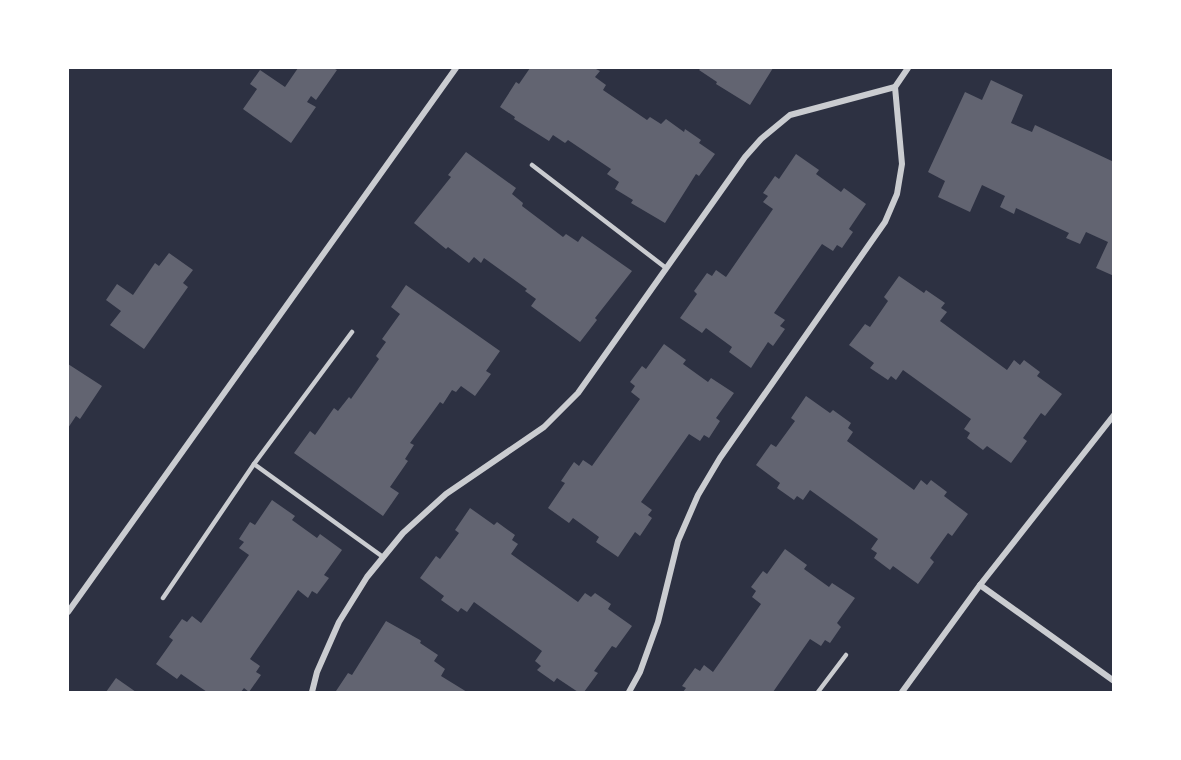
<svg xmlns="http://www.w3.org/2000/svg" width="1181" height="760" font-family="'IBM Plex Sans',sans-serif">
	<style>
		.building { fill: #626471 }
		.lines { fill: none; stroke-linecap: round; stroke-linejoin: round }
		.service { stroke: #caccd0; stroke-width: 4.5 }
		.minor { stroke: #caccd0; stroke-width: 6 }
	</style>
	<rect width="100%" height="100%" fill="#2d3142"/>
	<g class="building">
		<path d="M298,68H333L337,70L316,100L311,96L307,102L316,107L291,143L243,109L257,89L250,84L260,70L285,87Z"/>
		<path d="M530,68H594L600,71L595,77L606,85L603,90L647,120L650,117L661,124L666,119L684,132L685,129L701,140L699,143L715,154L699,176L696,174L665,223L631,203L633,200L615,189L619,182L607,174L611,169L568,140L565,143L553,135L549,141L514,119L515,117L500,107L516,82L519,84Z"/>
		<path d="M701,68H773L750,105L716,84L717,82L699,70Z"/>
		<path d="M991,80L1023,95L1011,123L1032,132L1035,125L1114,162V276L1096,268L1108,242L1086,232L1080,244L1066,238L1069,233L1016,208L1014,214L1000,207L1005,196L982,185L970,212L938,197L945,181L928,172L965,92L982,100Z"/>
		<path d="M466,152L516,188L512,194L523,203L522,206L563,237L566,234L578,242L582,236L632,271L595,318L597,320L580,342L531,306L536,299L525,291L527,289L484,258L481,263L474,257L469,263L448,247L446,249L414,223L451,177L448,175Z"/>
		<path d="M796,154L819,170L816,174L841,192L844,188L866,204L849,229L853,232L842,248L837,245L833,251L822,244L774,313L785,320L780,326L785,329L773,346L768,342L751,368L729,352L732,347L706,328L702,333L680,318L697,294L694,291L707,273L712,276L716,270L726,277L773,209L763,202L768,196L763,193L775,176L779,179Z"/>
		<path d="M169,253L193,270L183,283L188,287L144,349L110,325L121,311L106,300L117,284L133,295L155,263L159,266Z"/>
		<path d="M899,276L924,293L926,290L945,303L941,308L947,312L940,321L1007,370L1014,360L1020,365L1024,360L1040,372L1037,376L1062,394L1045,416L1041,413L1023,438L1027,441L1011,463L987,446L983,450L967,438L970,433L964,429L971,419L903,370L896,380L891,376L888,380L870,368L874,363L849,345L865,324L870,327L888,301L884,297Z"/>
		<path d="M406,285L500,351L486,371L491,374L475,396L461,386L456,392L452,390L443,404L440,402L427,420L410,443L414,445L405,459L408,461L390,487L399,493L383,516L294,453L310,431L315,435L334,408L338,411L349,397L351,399L379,359L376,356L386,342L382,339L400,314L391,307Z"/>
		<path d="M664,344L686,360L683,364L708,382L711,378L734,393L716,418L720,421L709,438L704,435L700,441L689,434L641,502L652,510L648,515L652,518L640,536L635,532L618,557L596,542L599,537L573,518L569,523L548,508L565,483L561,481L574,462L579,466L583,460L592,466L640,399L631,392L635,386L630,382L642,366L646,369Z"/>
		<path d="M68,364L102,386L80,419L76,416L68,428Z"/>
		<path d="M806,396L830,413L833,410L851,423L848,428L853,432L847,441L914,490L921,480L927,485L931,480L947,492L944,496L968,514L952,536L948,533L930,558L934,562L918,584L893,566L890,570L874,558L877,553L871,549L878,539L810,490L803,500L797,496L794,500L777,488L780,483L756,465L771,444L776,447L795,421L791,418Z"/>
		<path d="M272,500L295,516L292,520L317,538L320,534L342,550L324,575L329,578L317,594L312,591L308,598L298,590L250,659L260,666L256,672L261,675L249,692L244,688L241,692H207L181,674L177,679L156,664L173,640L169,637L182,619L187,622L192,616L201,623L249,555L239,548L244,542L239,539L250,522L255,525Z"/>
		<path d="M470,508L494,525L497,522L515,535L512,540L518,544L511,554L578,602L585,593L591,597L595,593L611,604L608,609L632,626L616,648L612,646L594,671L598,673L584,692H578L557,678L554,682L537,670L541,666L535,661L542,651L474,602L467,612L461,608L458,612L441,600L444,596L420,578L436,556L440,559L459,533L455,530Z"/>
		<path d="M785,549L807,565L804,569L829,587L832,583L855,598L837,623L841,627L830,643L825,640L821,646L810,639L773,692H683L686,688L682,686L695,668L700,671L704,665L713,672L761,604L752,597L756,591L751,587L763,571L767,574Z"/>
		<path d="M386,621L420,640L421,641L420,643L438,655L434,661L445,669L441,676L467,692L336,691L348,673L352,675Z"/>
		<path d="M116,678L136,692H106Z"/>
	</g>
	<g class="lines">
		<g class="service">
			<path d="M532,165L666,268"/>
			<path d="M254,464L383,557"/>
			<path d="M163,598L254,464L352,332"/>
			<path d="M818,692L846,655"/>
		</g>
		<g class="minor">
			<path d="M980,585L1114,681"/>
			<path d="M68,612L456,68"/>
			<path d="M312,692L317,672L339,622L367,577L403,533L446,494L544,427L578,393L745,157L761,139L790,115L895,87"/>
			<path d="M629,692L640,672L658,622L678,541L698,495L720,458L885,222L897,194L902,164L895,87L908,68"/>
			<path d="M902,692L980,585L1114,415"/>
		</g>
	</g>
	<rect width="1181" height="760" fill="none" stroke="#ffffff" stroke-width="138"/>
</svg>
